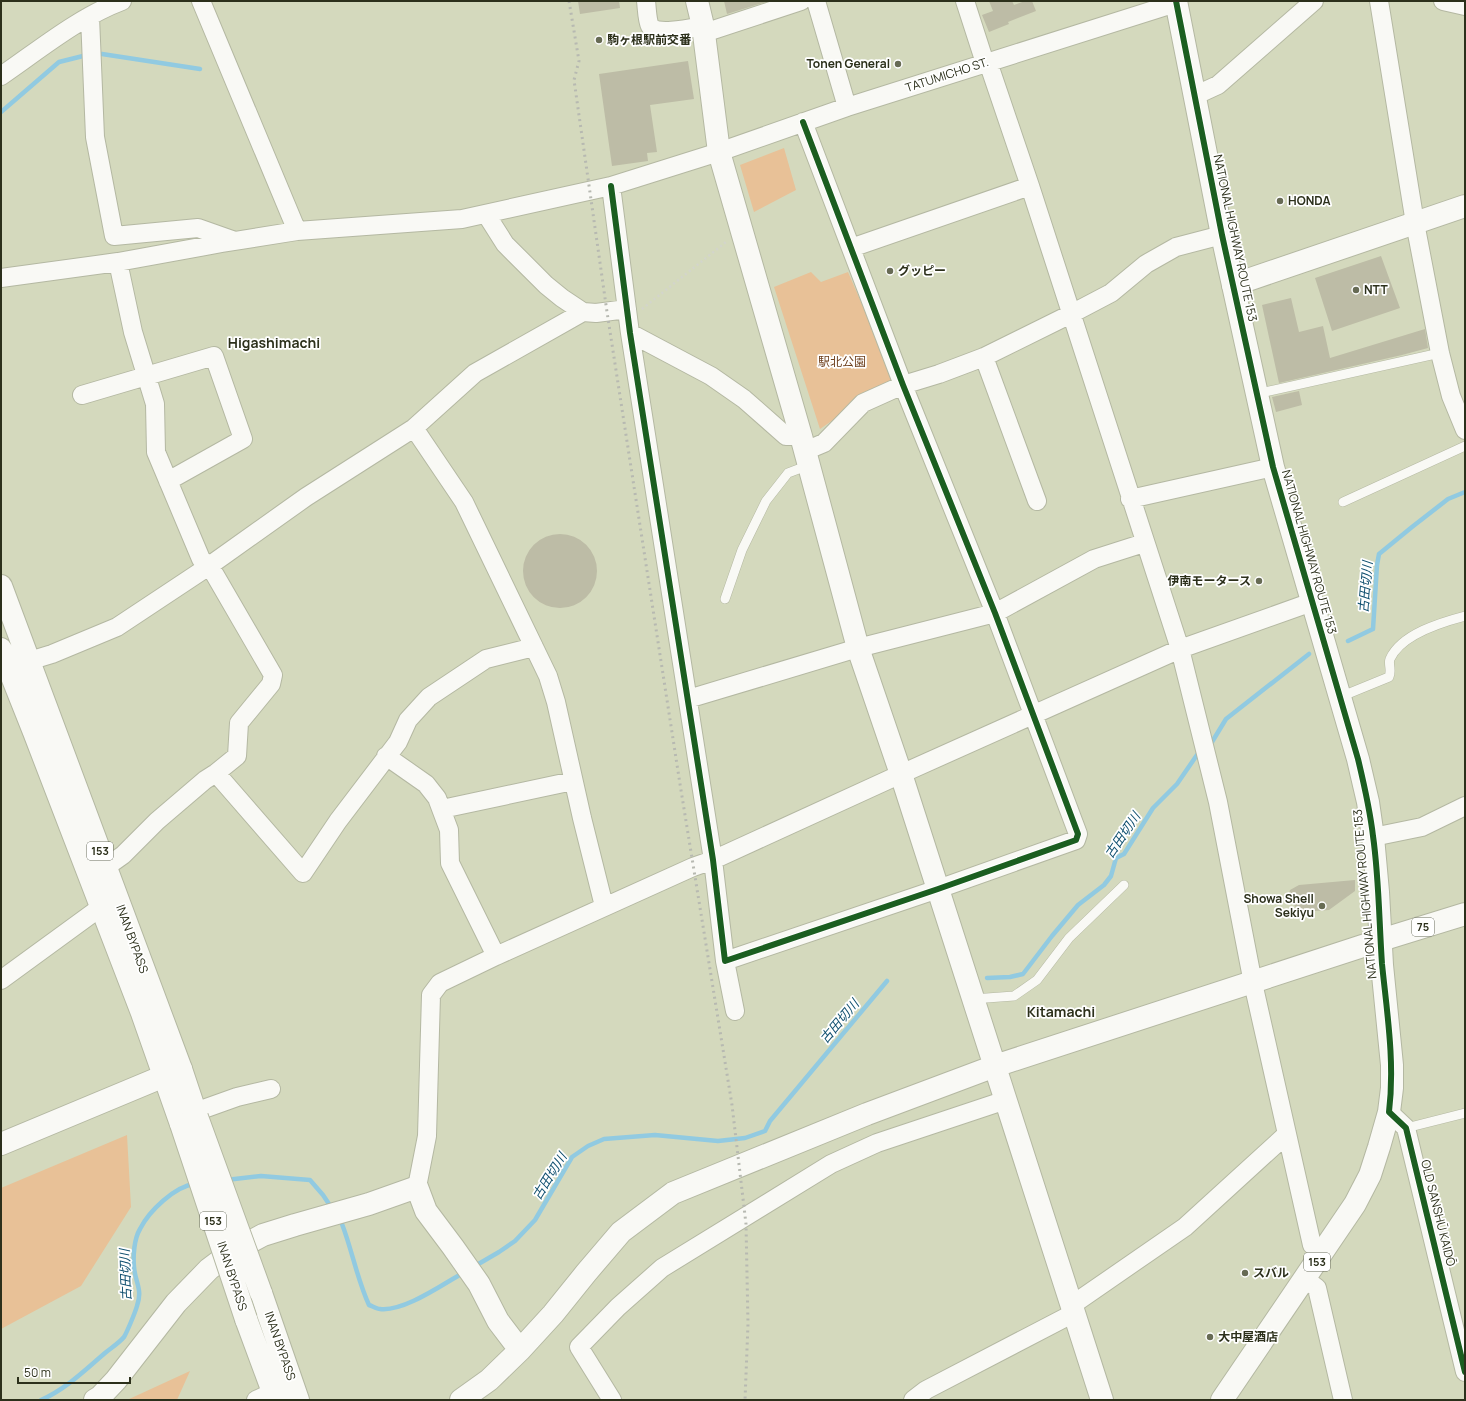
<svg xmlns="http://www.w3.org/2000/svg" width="1466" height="1401" font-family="Manrope,'Noto Sans JP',sans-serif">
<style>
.green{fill:#e8c197}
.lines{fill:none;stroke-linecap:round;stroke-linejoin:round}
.stream{stroke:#91cae1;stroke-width:4.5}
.building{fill:#bdbca6}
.service-casing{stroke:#b4b8a2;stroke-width:10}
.minor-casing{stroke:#b4b8a2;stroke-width:20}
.tertiary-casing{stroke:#b4b8a2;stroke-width:24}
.primary-casing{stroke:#b4b8a2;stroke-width:24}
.trunk-casing{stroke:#b4b8a2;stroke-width:24}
.path{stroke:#d3d5cb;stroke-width:2.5;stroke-dasharray:2 3;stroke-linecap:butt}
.service{stroke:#f9f9f5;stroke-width:9}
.minor{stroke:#f9f9f5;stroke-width:18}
.tertiary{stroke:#f9f9f5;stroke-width:22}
.primary{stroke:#f9f9f5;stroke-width:22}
.trunk{stroke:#f9f9f5;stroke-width:22}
.rail{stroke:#b7b9b1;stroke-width:3;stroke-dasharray:2 4;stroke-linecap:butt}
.trunk-bridge-casing{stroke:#b4b8a2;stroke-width:24;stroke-linecap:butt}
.trunk-bridge{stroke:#f9f9f5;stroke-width:22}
.cycleway-casing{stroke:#fff;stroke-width:8}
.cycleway{stroke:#1b5e20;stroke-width:6}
.poi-dot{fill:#676b54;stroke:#fff;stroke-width:1.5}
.labels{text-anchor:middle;stroke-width:3.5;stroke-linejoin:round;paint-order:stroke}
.shield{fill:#fff;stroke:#6b6e5f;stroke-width:1}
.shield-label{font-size:11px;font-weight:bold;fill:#2c301b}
.poi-label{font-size:12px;font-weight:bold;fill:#2c301b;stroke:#fff;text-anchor:start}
.street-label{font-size:12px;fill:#2c301b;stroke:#fff}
.park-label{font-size:12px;fill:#6e401d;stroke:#fff}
.water-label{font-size:13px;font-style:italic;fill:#0f4f6f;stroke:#fff}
.quarter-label{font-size:14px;font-weight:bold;fill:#2c301b;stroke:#fff}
</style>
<rect width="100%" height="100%" fill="#d4d9bd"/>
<path class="green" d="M784 148 796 190 754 212 740 165Z
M811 272 821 282 848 272 894 378 820 429 774 287Z
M127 1135 131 1207 81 1286 1 1329V1188Z
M190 1371 177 1400H127Z"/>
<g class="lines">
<path class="stream" d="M95 54H102L200 69
M1 112 59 62 87 55
M1348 641 1373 629 1377 565 1379 554 1412 527 1448 499 1465 492
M1212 742 1226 719 1309 654
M987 978 1010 977 1023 974 1052 936 1078 905 1104 885 1111 876 1116 858 1124 854 1153 808 1177 784 1199 752
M226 1180 261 1176 310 1180 323 1195 329 1204
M342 1224C352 1250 357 1279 369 1305 372 1306 377 1309 380 1309 404 1312 443 1284 463 1273
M475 1266 499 1252 515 1241 535 1220 572 1157 588 1146 604 1139 655 1135 718 1141 745 1138 765 1131 770 1121 887 981
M41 1400C66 1389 85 1370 105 1353 111 1348 119 1343 124 1337 127 1332 135 1313 137 1306 143 1289 135 1282 134 1267 133 1256 134 1239 140 1229 149 1211 175 1186 195 1184"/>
</g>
<path class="building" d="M578 1H619L620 8 580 14Z
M724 1H766V2L727 14Z
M989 1H1012L1014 5 1025 1H1032L1036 11 1008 22 1009 24 989 32 982 15 993 11Z
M688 61 694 99 650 105 657 152 647 153 648 161 612 166 599 74Z
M1381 256 1400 308 1332 331 1315 278Z
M1291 298 1299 332 1323 326 1330 358 1425 329 1428 348 1402 355 1279 383 1262 305Z
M1299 391 1302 405 1276 412 1272 397Z
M523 571a37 37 0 1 1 74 0a37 37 0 1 1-74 0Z
M1355 880V891L1329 910 1299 912 1288 896 1290 890 1299 885Z"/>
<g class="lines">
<g class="service-casing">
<path id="service" d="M1256 394 1440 353
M1343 502 1465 446
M725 599 742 550 766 501 788 473 809 465
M1340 697 1389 677C1392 670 1388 664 1390 659 1401 634 1442 622 1465 616
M973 999 1014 996 1037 980 1069 938 1124 885
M1406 1128 1465 1113"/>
</g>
<g class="minor-casing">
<path id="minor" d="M201 1 297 231
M646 1C647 9 647 20 650 26 655 36 692 28 703 26
M816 1 847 107
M965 1 985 63
M1379 1 1415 223 1440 353 1451 396 1465 430
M1443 1 1465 6
M90 17 95 137 114 236 198 228 232 240
M704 33 801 1
M988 62 1030 186 1180 649 1218 802 1253 983 1312 1245 1322 1253
M1 76C39 50 79 17 122 1
M1194 96 1218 85 1314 1
M611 186 630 333 713 860 725 961 938 889 1076 840 1078 834 995 613 903 385 803 122
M486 214 505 244 546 285 562 298 583 312 596 313 627 309
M851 248 1030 186
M1 278 118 262 222 243 297 231 462 219 611 186 719 152 847 107 1176 3
M630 333 711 376 744 399 786 436H801
M984 357 1037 501
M82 395 214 356 243 439 168 481
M414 428 464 502 548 676 556 702 582 818 604 906
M805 451 824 443 863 403 903 385 939 374 984 357 1071 314 1111 293 1146 264 1176 247 1222 235
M1130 499 1273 467
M15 662 29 661 52 654 117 627 209 566 306 497 414 428 475 373 583 312
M688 699 858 648 995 613 1094 559 1144 543
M386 756 426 784 437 798 449 830 450 863 496 956
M216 773 303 873 338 821 398 742 408 720 429 697 486 659 534 647
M442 809 573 781
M1373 837 1422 827 1465 806
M106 867 123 855 157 821 205 780 216 773 237 756 239 723 271 684 273 675 215 575 209 566 201 559 156 452 155 404 133 332 118 262
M725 961 735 1011
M1 980 101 907
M195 1112 237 1097 271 1089
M1389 1112 1406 1128 1465 1372
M417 1187 427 1136 431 995 440 983 496 956 693 867 713 860 901 774 1180 649 1312 602
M1305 1279 1317 1288 1343 1400
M1072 1305 1185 1227 1287 1134
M256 1400 273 1392
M612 1400 579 1347 618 1307 662 1268 831 1164 877 1143 1006 1100
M913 1400 926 1390 1074 1313"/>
</g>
<g class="tertiary-casing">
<path id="tertiary" d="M697 1 703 26 719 152 801 436 858 648 901 774 1102 1400
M1233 285 1465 206
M1 1144 181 1069
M95 1400 100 1397 116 1380 176 1303 209 1269 233 1251 263 1235 295 1225 369 1204 417 1187 426 1211 453 1247 479 1284 498 1321 520 1350
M461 1400 489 1380 520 1350 553 1314 586 1273 621 1232 673 1193 867 1114 995 1066 1381 940"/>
</g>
<g class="primary-casing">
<path id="primary" d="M1381 940 1465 914"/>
</g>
<g class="trunk-casing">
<path id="trunk" d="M1176 1 1222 235 1273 467 1358 759 1368 802 1373 837 1378 892 1382 965 1392 1065V1088L1389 1112 1379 1147 1370 1175 1355 1204 1222 1400
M1 586 181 1069 197 1117
M1 649 34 732 142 1013 181 1124
M261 1293 298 1400
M246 1319 276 1400"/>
</g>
<path class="path" d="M642 309 726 242"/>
<use href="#service" class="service"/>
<use href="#minor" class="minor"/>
<use href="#tertiary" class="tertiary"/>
<use href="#primary" class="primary"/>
<use href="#trunk" class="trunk"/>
<path class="rail" d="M569 1 579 61 574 80 607 312 680 784 732 1105 746 1224 748 1324 745 1400"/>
<g class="trunk-bridge-casing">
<path id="trunk-bridge" d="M197 1117 261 1293
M181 1124 246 1319"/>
</g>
<use href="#trunk-bridge" class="trunk-bridge"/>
<g class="cycleway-casing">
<path id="cycleway" d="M1176 1 1222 235 1273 467 1358 759C1364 784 1370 810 1373 836 1379 878 1379 921 1382 964 1387 1013 1395 1062 1389 1112L1406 1128 1465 1372
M611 186 630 333 713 860 725 961 938 889 1076 840 1078 834 995 613 903 385 803 122"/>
</g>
<use href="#cycleway" class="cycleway"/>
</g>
<g class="poi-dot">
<circle cx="599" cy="40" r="4"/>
<circle cx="898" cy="64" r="4"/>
<circle cx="1280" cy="201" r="4"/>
<circle cx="890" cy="271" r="4"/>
<circle cx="1356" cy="290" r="4"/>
<circle cx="1259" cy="581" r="4"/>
<circle cx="1322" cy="906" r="4"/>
<circle cx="1245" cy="1273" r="4"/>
<circle cx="1210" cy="1337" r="4"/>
</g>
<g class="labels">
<g class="shield">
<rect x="87" y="842" width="26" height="18" rx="3"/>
<rect x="1412" y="918" width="22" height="18" rx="3"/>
<rect x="200" y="1212" width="26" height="18" rx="3"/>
<rect x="1304" y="1253" width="26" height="18" rx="3"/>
</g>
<g class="shield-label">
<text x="100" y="855">153</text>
<text x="1423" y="931">75</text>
<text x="213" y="1225">153</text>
<text x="1317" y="1266">153</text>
</g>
<g class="poi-label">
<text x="607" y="44">駒ヶ根駅前交番</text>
<text x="890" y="68" text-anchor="end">Tonen General</text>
<text x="1288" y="205">HONDA</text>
<text x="898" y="275">グッピー</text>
<text x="1364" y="294">NTT</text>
<text x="1251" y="585" text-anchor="end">伊南モータース</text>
<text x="1314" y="903" text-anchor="end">Showa Shell<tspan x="1314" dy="14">Sekiyu</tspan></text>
<text x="1253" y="1277">スバル</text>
<text x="1218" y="1341">大中屋酒店</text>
</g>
<g class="street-label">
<text transform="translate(947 75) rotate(-18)" y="4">TATUMICHO ST.</text>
<text transform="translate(1235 238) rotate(78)" y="4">NATIONAL HIGHWAY ROUTE 153</text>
<text transform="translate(1309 552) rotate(74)" y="4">NATIONAL HIGHWAY ROUTE 153</text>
<text transform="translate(1365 894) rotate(-95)" y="4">NATIONAL HIGHWAY ROUTE 153</text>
<text transform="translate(132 939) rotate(70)" y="4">INAN BYPASS</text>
<text transform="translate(1438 1213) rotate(76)" y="4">OLD SANSHŪ KAIDŌ</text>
<text transform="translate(232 1276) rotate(72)" y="4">INAN BYPASS</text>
<text transform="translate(280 1346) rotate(71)" y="4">INAN BYPASS</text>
</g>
<g class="park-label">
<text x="842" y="366">駅北公園</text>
</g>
<g class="water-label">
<text transform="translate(1365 587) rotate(-85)" y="5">古田切川</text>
<text transform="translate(1122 835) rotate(-56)" y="5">古田切川</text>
<text transform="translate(839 1021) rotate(-50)" y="5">古田切川</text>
<text transform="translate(549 1176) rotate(-58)" y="5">古田切川</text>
<text transform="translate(125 1275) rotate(-92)" y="5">古田切川</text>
</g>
<g class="quarter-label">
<text x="274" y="348">Higashimachi</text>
<text x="1061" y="1017">Kitamachi</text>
</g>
</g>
<rect width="1466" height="1401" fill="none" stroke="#2c301b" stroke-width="4"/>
<path d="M18 1377v6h112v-6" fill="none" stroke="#2c301b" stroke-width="2"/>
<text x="24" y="1377" font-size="12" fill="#2c301b" stroke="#ffffff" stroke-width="3" paint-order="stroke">50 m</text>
</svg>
